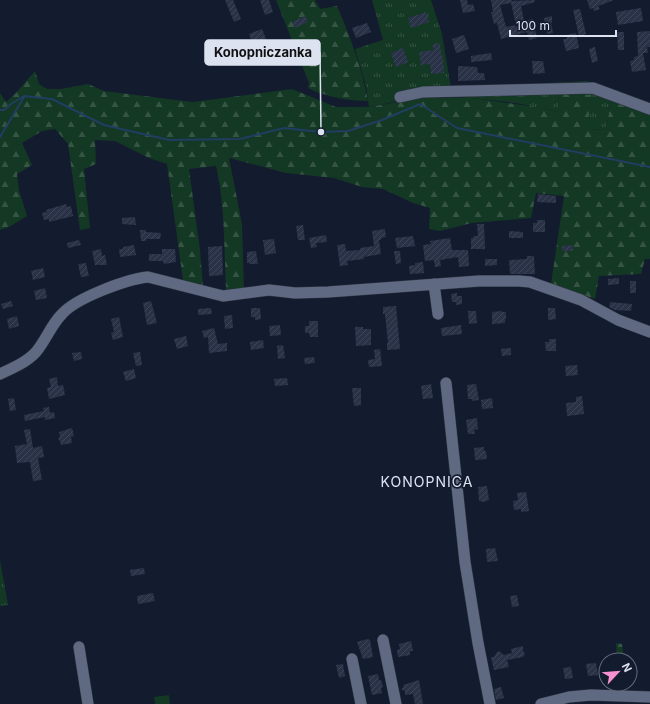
<svg xmlns="http://www.w3.org/2000/svg" width="650" height="704" font-family="Inter,sans-serif">
<style>
.grass{fill:url(#grass-tufts)}
.forest{fill:url(#forest-firs)}
.park{fill:#133823}
.lines{fill:none;stroke-linecap:round;stroke-linejoin:round}
.stream{stroke:#203d62;stroke-width:2}
.building{fill:url(#building-hatch);fill-rule:evenodd}
.minor-casing{stroke:#323646;stroke-width:12}
.minor{stroke:#5f6a82;stroke-width:11}
.labels{text-anchor:middle;stroke-width:3.5;stroke-linejoin:round;paint-order:stroke}
.quarter-label{font-size:14px;letter-spacing:1px;fill:#dce2f0;stroke:#131b2f}
.leader{fill:none;stroke:#dce2f0;stroke-width:1.5}
.callout-dot{fill:#dce2f0;stroke:#131b2f;stroke-width:1.5}
.callout{fill:#dce2f0;stroke:#dce2f0;stroke-width:1.5}
.callout-label{font-size:13px;text-anchor:middle;font-weight:bold;fill:#111}
</style>
<defs>
<pattern id="grass-tufts" width="24" height="20" patternUnits="userSpaceOnUse"><rect width="24" height="20" fill="#133823"/><path d="M3 7l-1-3M5 7V3M7 7l1-3M15 17l-1-3M17 17v-4M19 17l1-3" fill="none" stroke="#355443"/></pattern>
<pattern id="forest-firs" width="22" height="20" patternUnits="userSpaceOnUse"><rect width="22" height="20" fill="#133823"/><path d="M5 1l3.5 6h-7zM16 11l3.5 6h-7z" fill="#355443"/></pattern>
<pattern id="building-hatch" width="6" height="6" patternUnits="userSpaceOnUse"><rect width="6" height="6" fill="#293247"/><path d="M-1 1l2-2M0 6l6-6M5 7l2-2" fill="none" stroke="#3d4659"/></pattern>
</defs>
<rect width="100%" height="100%" fill="#131b2f"/>
<path class="grass" d="M372 0H431L442 34 451 88 587 81 650 105V115L611 101 606 130 588 129 559 92 558 112C516 101 464 95 421 98 404 99 386 104 369 107L366 86 355 49 383 40Z
M0 560 8 605 0 606Z"/>
<path class="forest" d="M276 0H315L320 9 337 6C350 37 362 67 368 101 348 101 326 97 308 88L309 83Z
M35 71 39 84 47 89H61L88 84 104 91 193 102 292 89 336 107H369L420 98H472L537 107 558 112 559 92 590 95 588 129 606 130 611 101 650 115V259H645L641 274 599 276 595 299 551 284 564 196 536 193 531 218 472 223 440 231 429 229 430 208 413 203 383 189 362 187 334 178 286 173 229 158 242 224 244 290 226 289C224 248 225 205 216 166L189 169 200 250 203 287 183 280 167 164 149 158 115 141 95 140 96 164 84 169 90 228 80 230 68 144 55 129 42 131 22 143 32 165 17 174 19 190 27 216 9 227 0 230V93L6 102 15 94Z
M616 643 622 644 624 660H617Z"/>
<path class="park" d="M169 695 170 704H155L154 697Z"/>
<g class="lines">
<path class="stream" d="M0 110H4L11 104 24 96 52 99 104 125 169 140 240 139 284 128 321 132 348 131 382 120 420 104 457 128 650 167
M0 137 24 97"/>
</g>
<path class="building" d="M225 0H233L241 19 234 22Z
M260 0H269L273 12 265 15Z
M460 0H467L468 5 473 4 475 11 463 13Z
M491 0H512V1L534 0 535 2 521 6 524 21 533 19 537 38 529 40 527 32 501 39 497 23 494 24 491 12H493ZM511 3 516 25 506 27 500 5Z
M587 0H612V1L598 6 600 9 594 11 593 8 590 9Z
M641 8 643 21 618 25 616 12Z
M580 9 586 34 579 36 573 10Z
M426 12 429 22 411 28 408 18Z
M305 16 308 22 295 28 292 22Z
M552 16V23H551L553 33 547 34 544 18Z
M367 23 371 32 356 38 352 28Z
M262 29 266 39 253 45 249 34Z
M650 31V47H647L648 53H643L646 70 632 72 630 61 634 60V57L638 56 637 32Z
M617 32H624V50H618Z
M576 33 579 48 566 51 563 39H567L566 35Z
M464 35 469 49 456 53 452 39Z
M439 43 443 59 444 73 431 74 430 64 421 65 419 52 434 50 432 45Z
M595 47 598 61 592 63 589 49Z
M403 48 408 62 396 67 391 53Z
M491 53 492 60 471 62V56Z
M532 61H543L545 73 533 74Z
M458 66 477 67 478 73H484L485 80 458 81Z
M538 194 556 196V203L537 202Z
M66 204 67 207 71 206 73 216 49 222V219L44 220 42 213 47 212 46 210Z
M135 217 136 225 122 224V218Z
M537 220H545V232H533V223H537Z
M477 224H484L485 249H471V238H473L474 236H478Z
M303 225 305 240H298L296 226Z
M385 229 386 237 381 238V240H379L381 254 364 257V259L347 261 348 265 340 266 337 245 345 244 346 251 360 250V248L374 246 372 231Z
M140 230H146V232L161 233 160 239H146V241H141Z
M509 231 523 232V238H509Z
M326 235 327 242 316 243 317 247 311 248 309 238Z
M413 236 415 246 397 248 395 238Z
M450 238 452 250H468L469 266 459 267 458 257 440 260 441 266 435 267 434 260 425 261 423 245 431 244 430 241Z
M274 239 276 253 265 255 263 240Z
M79 240 81 245 68 248 67 243Z
M134 245 136 255 120 257 119 249H123V247Z
M573 245V251H562V246Z
M222 246 223 275 209 276 208 247Z
M101 249 102 256 105 255 107 265H95L92 251Z
M162 249H175L176 262 164 264 163 261H149V254H162Z
M256 251 258 264H249V262L247 263V252Z
M394 251H400L401 263 396 264Z
M527 256H534L535 274H510L509 260 527 259Z
M485 259H497V265L485 266Z
M423 262 424 273 410 274 409 266 415 265V263Z
M86 263 89 276 81 277 78 264Z
M43 268 45 277 33 280 31 271Z
M619 278V284L608 285V279Z
M630 281H636V293H630Z
M45 288 47 298 36 300 34 291Z
M457 293V296H462V304L456 305V302H452L451 294Z
M11 301 13 306 3 309 1 304Z
M151 301 157 323 147 325 143 303Z
M610 302 632 304 631 311 615 310 609 307Z
M396 306 400 349 387 350V343H388L385 314H383V307Z
M211 308 212 314 198 315V309Z
M251 308H260L261 319 255 320V317H251Z
M548 308H555L556 319 548 320Z
M468 311H476L477 323 469 324Z
M502 311V312H506V319H505V323L492 324V312Z
M232 315 233 328 225 329 224 316Z
M17 316 19 326 9 329 7 319Z
M119 317 123 337 113 340 111 333 114 332 111 319Z
M309 321H318V337H310L309 333H305V326H309Z
M280 325 281 335 270 336 269 326Z
M461 325 462 334 442 336 441 328Z
M355 327H363V329H371V345L356 346Z
M214 328 218 344 227 343V351L209 353 208 337 204 338 202 331Z
M186 336 188 346 177 349 174 339Z
M549 339H556V351H546L545 342H549Z
M263 340 264 348 251 350 250 342Z
M283 345 285 358 278 359 277 346Z
M511 348V355L502 356 501 349Z
M380 349 382 366 369 367 368 360 375 359 374 350Z
M81 352 82 359 74 361 72 353Z
M140 352 142 365 136 366 133 353Z
M314 357 315 363 305 364 304 358Z
M577 365 578 375 566 376 565 366Z
M134 369 136 378 126 381 123 372Z
M57 377 58 386 63 385 65 395 49 399 47 388 51 387 49 379Z
M287 378 288 385 275 386 274 379Z
M431 384 433 398 423 399 421 386Z
M476 384 479 400 472 401V399H468L467 385Z
M352 388H361V405L354 406Z
M582 396 584 414 567 416 566 403 576 402V397Z
M14 398 16 410 10 411 8 399Z
M492 398 493 408 482 409 481 400Z
M49 407 50 413 54 412 55 418 45 420V417L25 421 24 415 44 411 43 408Z
M477 418 478 429 474 430 475 434H468L466 420Z
M72 428 74 436 71 437 72 443 61 445 60 441 58 439 60 437 59 432Z
M30 429 33 448 42 446 44 457 38 458 42 480 33 481 30 462 17 463 15 446 27 444 24 430Z
M484 447V451H486L487 459 475 460 474 448Z
M487 486 489 500 484 502 479 501 478 487Z
M526 492 529 511 521 512V509L514 510 513 501 518 500 517 493Z
M495 548 498 561 487 562 486 549Z
M144 568 145 574 131 576 130 570Z
M153 593 155 601 138 604 137 596Z
M517 595 519 606 512 607 510 596Z
M367 639 370 640 373 657 363 659 357 642Z
M411 641 413 651H410V655L398 657 397 650 400 649 399 644Z
M523 646V651L525 654 523 657 507 660 509 667 494 670 491 657H494L497 652 499 651 504 655 512 653 511 649Z
M596 663 598 675 588 676 586 664Z
M343 664 345 676 339 678 336 665Z
M571 667 573 678 565 679 563 668Z
M378 674 379 680H381L383 687 381 688 382 693 372 695 368 676Z
M419 680 423 704H415L413 694 405 695V691L401 689 404 687 403 685Z
M501 687 504 698 496 700 494 689Z"/>
<g class="lines">
<g class="minor-casing">
<path id="minor" d="M400 97 423 92 593 88 650 109
M434 284 438 314
M0 374C13 368 27 362 36 352 46 340 51 325 62 314 76 298 127 279 148 277L223 296 269 290 295 293 328 292 479 281H519L530 282 581 300 618 320 650 332
M446 383 465 562 478 643 490 704
M383 640 396 704
M79 647 88 704
M352 659 361 704
M541 704 569 697 591 695 650 697"/>
</g>
<use href="#minor" class="minor"/>
</g>
<g class="labels">
<g class="quarter-label">
<text x="427" y="487">KONOPNICA</text>
</g>
</g>
<path class="leader" d="M321 132L320 52"/>
<circle class="callout-dot" cx="321" cy="132" r="4"/>
<rect class="callout" x="205" y="40" width="115" height="25" rx="4"/>
<g class="callout-label">
<text x="263" y="57">Konopniczanka</text>
</g>
<g transform="translate(618 672) rotate(64)"><circle r="19" fill="#131b2f" stroke="#636b7c"/>
<path d="M0-3L7 15L0 10L-7 15Z" fill="#f590d1"/>
<text y="-6" font-size="11" font-weight="bold" text-anchor="middle" fill="#dce2f0">N</text>
</g>
<path d="M510 30v6h106v-6" fill="none" stroke="#dce2f0" stroke-width="2"/>
<text x="516" y="30" font-size="12" fill="#dce2f0" stroke="#131b2f" stroke-width="3" paint-order="stroke">100 m</text>
</svg>
